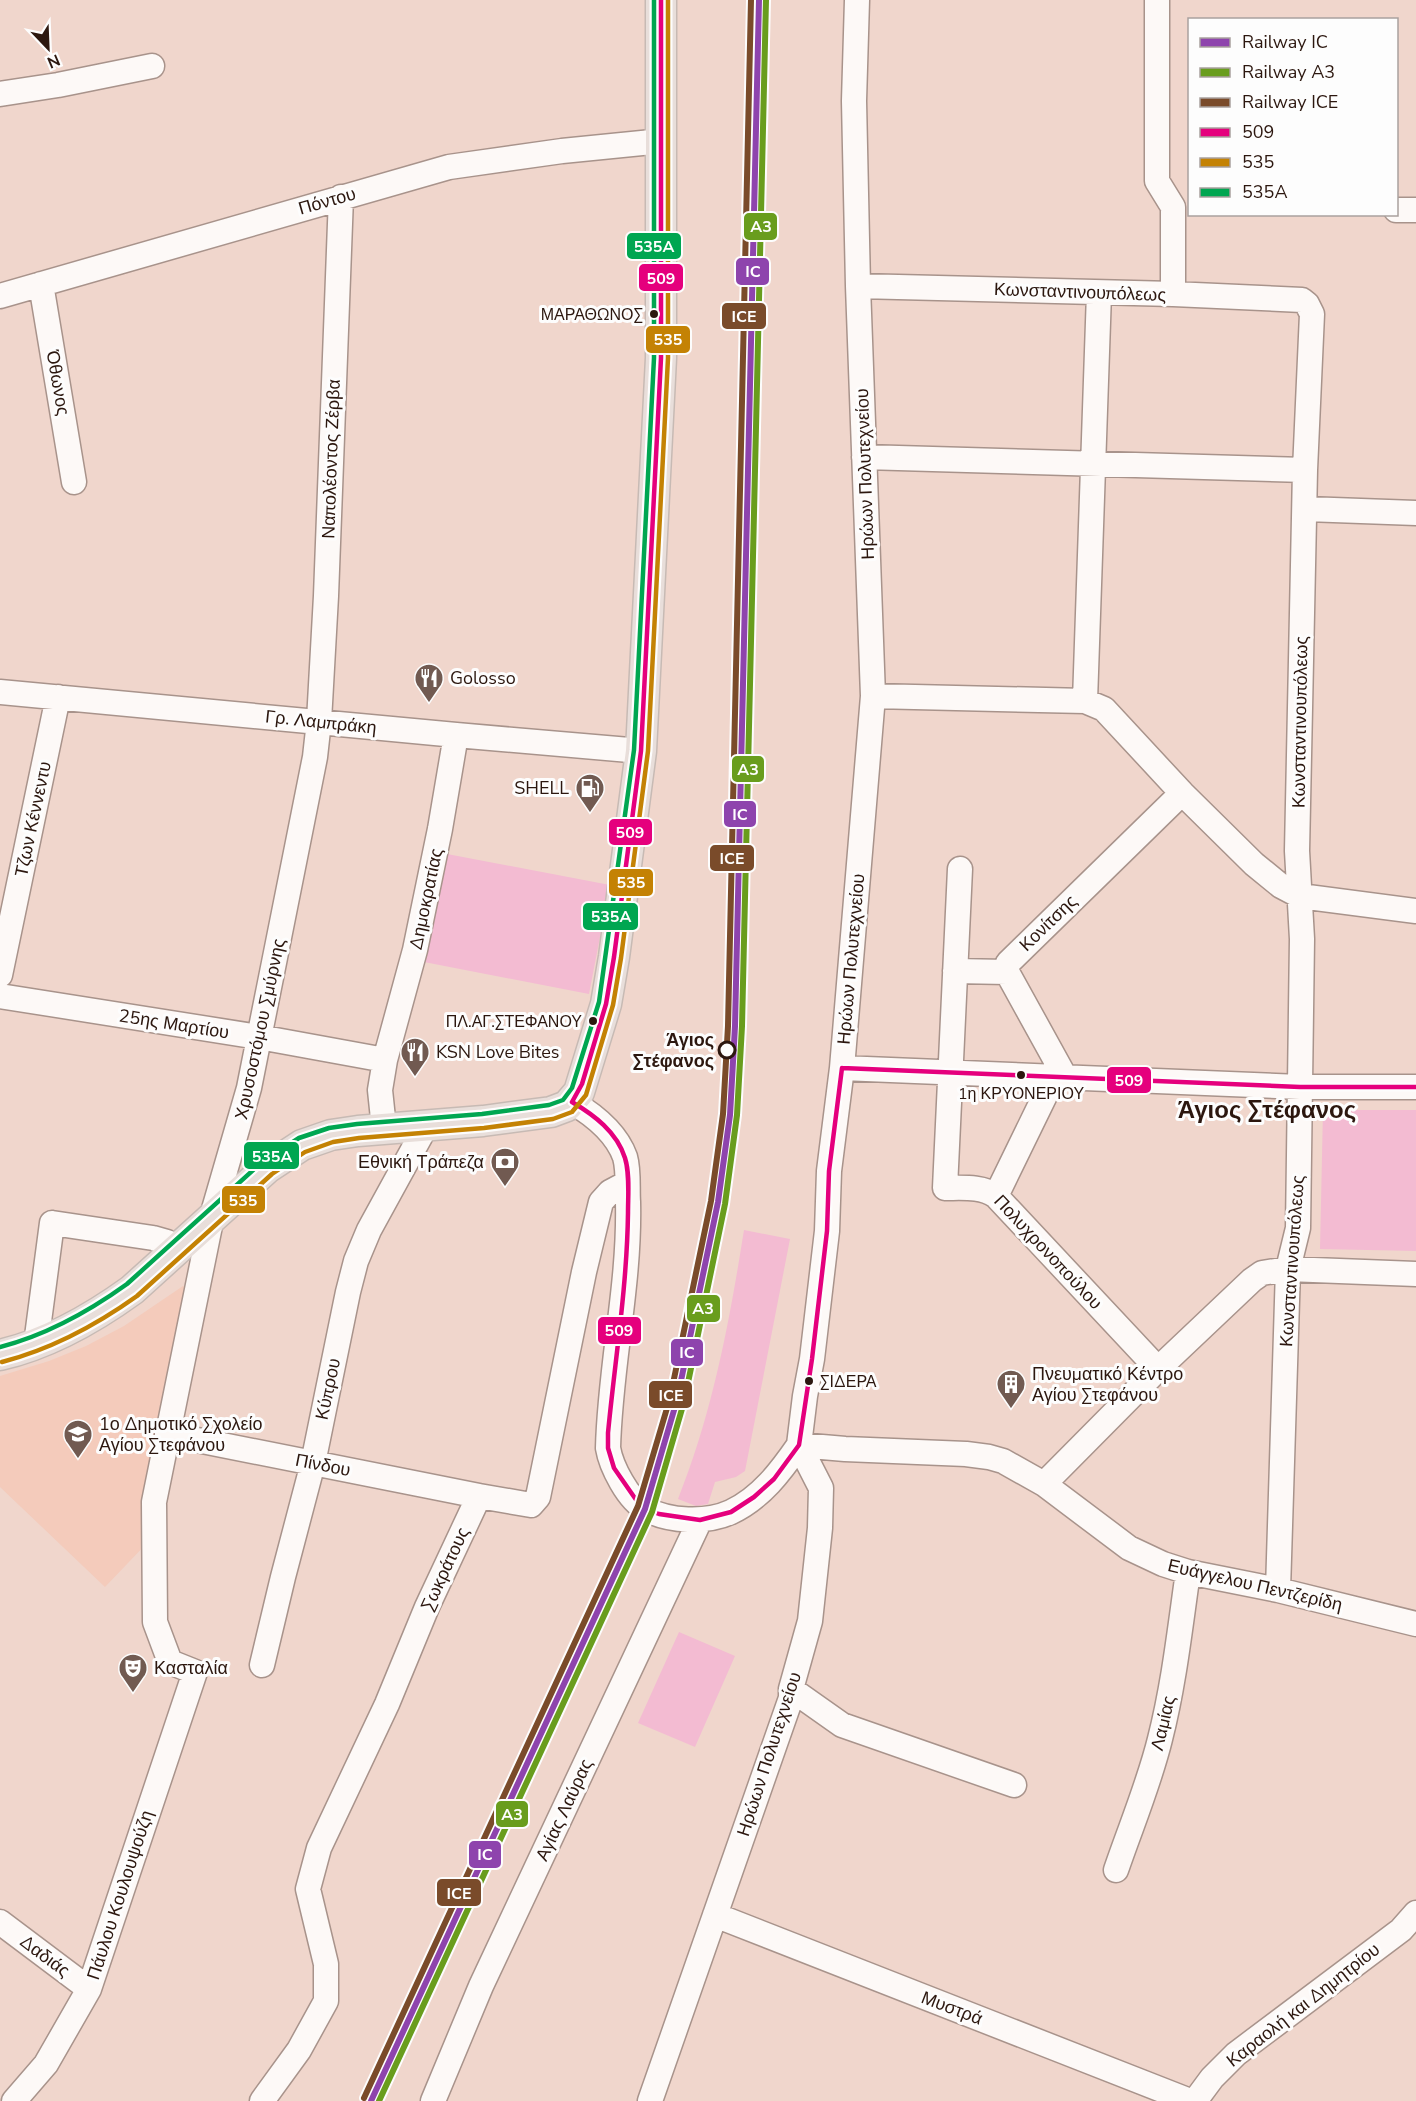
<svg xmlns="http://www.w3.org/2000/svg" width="1416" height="2101" font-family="'Nunito Sans',sans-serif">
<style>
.built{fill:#f4cbbb}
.green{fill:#f3bbd2}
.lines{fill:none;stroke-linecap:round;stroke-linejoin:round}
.minor-casing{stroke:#a8938b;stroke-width:27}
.major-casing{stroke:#c7bab4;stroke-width:33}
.minor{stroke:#fdf9f7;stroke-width:24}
.major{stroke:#e8deda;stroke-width:30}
.bus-1-casing{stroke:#fdfdfd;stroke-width:9}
.bus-2-casing{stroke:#fdfdfd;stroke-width:9}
.bus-3-casing{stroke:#fdfdfd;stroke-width:9}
.bus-1{stroke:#e5007d;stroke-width:4.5}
.bus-2{stroke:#c48204;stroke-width:4.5}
.bus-3{stroke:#00a651;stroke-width:4.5}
.rail-1-casing{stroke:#fdfdfd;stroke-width:10}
.rail-2-casing{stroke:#fdfdfd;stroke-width:10}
.rail-3-casing{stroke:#fdfdfd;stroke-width:10}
.rail-1{stroke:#8e44ad;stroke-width:6}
.rail-2{stroke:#699d1d;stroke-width:6}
.rail-3{stroke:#7a4b2a;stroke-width:6}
.bus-dot{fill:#2c170f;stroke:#fdfdfd;stroke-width:2}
.stop-dot{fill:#fdfdfd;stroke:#2c170f;stroke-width:3}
.labels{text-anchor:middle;stroke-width:6;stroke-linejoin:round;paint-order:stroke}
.bus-label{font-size:16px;fill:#2c170f;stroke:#fdfdfd;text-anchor:end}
.street-label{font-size:18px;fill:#2c170f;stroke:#fdfdfd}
.poi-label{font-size:18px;fill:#2c170f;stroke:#fdfdfd;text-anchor:start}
.stop-label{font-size:18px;font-weight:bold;fill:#2c170f;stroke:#fdfdfd;text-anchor:end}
.district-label{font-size:24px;font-weight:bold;fill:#2c170f;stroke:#fdfdfd}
.line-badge{stroke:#fdfdfd;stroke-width:2}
.badge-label{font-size:16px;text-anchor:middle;font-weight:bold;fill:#fff}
</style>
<rect width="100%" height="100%" fill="#f0d6cc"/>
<path class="built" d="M183 1286 191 1288 149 1541 105 1587 0 1487V1376L49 1361 86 1346 124 1326Z"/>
<path class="green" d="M447 854 610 885 589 994 424 962Z
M1323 1110H1416V1251L1320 1249Z
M744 1230 790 1239 745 1471 736 1477 715 1482 708 1504 696 1506 678 1499C713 1411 729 1324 744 1230Z
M679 1632 735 1656 695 1747 638 1723Z"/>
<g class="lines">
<g class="minor-casing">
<path id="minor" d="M1157 0V181L1173 207V294
M0 94 58 85 152 66
M1396 210H1416
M41 284 74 482
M858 286 1173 294 1302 300 1307 304 1312 314 1305 470 1297 851 1302 939 1298 1228 1288 1269 1278 1590
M0 296 449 167 562 151 662 141
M864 457 1305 470
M1306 509 1416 513
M0 692 456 735 641 751
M873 696 1085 701 1104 709 1182 793 1254 864 1281 886 1300 896 1416 911
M1085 701 1099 293
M960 869 945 1188C963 1188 982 1186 996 1196L1158 1369
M955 971 1007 972
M0 975 58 697
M0 996 259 1037 385 1060 380 1090 384 1128
M385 1060 415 950 440 829 456 735
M842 1068 1300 1087H1416
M1065 1077 1007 972 1008 963 1182 793
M572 1102C594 1115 616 1132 625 1157 629 1171 627 1188 628 1202 630 1285 610 1365 608 1448 611 1466 628 1500 646 1509 669 1522 707 1523 731 1512 761 1498 781 1471 799 1445
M996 1196 1054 1077
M36 1344 52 1223 153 1238 167 1242 176 1249
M167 1434 479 1496
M799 1445 845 1449 966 1454 989 1457 1003 1461 1044 1484 1129 1548 1163 1564 1188 1572 1278 1590 1416 1624
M1044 1484 1158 1369 1252 1280 1262 1273 1288 1269 1416 1274
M262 1665 283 1577 313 1463 348 1292 356 1261 369 1230 426 1126
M791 1689 842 1725 1014 1785
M1116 1870C1131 1826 1149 1784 1160 1739 1174 1684 1180 1628 1188 1572
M715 1915 1190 2101
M0 1922 89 1989
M14 2101 46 2064 89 1989 195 1672 170 1662 155 1622 154 1502 212 1216 249 1088 315 757 319 721 326 596 341 197
M262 2101 299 2050 326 2001V1964L308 1889 319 1848 387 1704 427 1607 479 1496 531 1505 538 1497 584 1272 601 1202 610 1192 627 1183
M433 2101 481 1986 700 1520
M650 2101 791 1698V1689L810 1621 820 1528 821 1488 799 1445 805 1396 812 1359 827 1231 829 1171 842 1068 873 696 858 286 854 101 857 0
M1195 2101 1212 2078 1236 2054 1401 1930 1416 1913"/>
</g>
<g class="major-casing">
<path id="major" d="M0 1355C48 1344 92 1319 132 1290L267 1168 302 1145 331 1135 358 1131 483 1121 551 1112 567 1106 579 1092 606 1004 614 957 641 751 661 358V0"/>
</g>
<use href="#minor" class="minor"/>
<use href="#major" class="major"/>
<g class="bus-1-casing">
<path id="bus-1" d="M842 1068 1300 1087H1416
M572 1102 582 1084 606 1004 614 957 641 751 661 358V0
M572 1102C594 1115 617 1132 625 1158 630 1174 628 1195 628 1213 627 1287 615 1360 608 1433V1448L614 1468 639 1504 645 1509 659 1514 700 1520 731 1512 754 1497 774 1479 799 1445 812 1359 827 1231 829 1171 842 1068"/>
</g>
<g class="bus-2-casing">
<path id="bus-2" d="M2 1362C52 1349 95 1326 137 1296L272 1174 305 1152 333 1142 359 1138 484 1128 553 1119 572 1112 586 1095 613 1005 621 958 648 751 668 358V0"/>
</g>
<g class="bus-3-casing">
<path id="bus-3" d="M0 1347C47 1335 88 1312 127 1284L262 1162 299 1138 329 1128 357 1124 482 1114 549 1105 563 1100 572 1088 599 1002 634 750 654 358V0"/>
</g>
<use href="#bus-1" class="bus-1"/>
<use href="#bus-2" class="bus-2"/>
<use href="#bus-3" class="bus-3"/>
<g class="rail-1-casing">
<path id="rail-1" d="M371 2101 645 1509 677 1400 718 1202 730 1115 735 1026 759 0"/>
</g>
<g class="rail-2-casing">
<path id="rail-2" d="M379 2101 652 1512 684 1402 725 1204 737 1115 742 1026 766 0"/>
</g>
<g class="rail-3-casing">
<path id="rail-3" d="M364 2098 638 1506 670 1398 711 1201 723 1114 728 1026 751 0"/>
</g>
<use href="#rail-1" class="rail-1"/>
<use href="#rail-2" class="rail-2"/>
<use href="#rail-3" class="rail-3"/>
</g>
<defs>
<g id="restaurant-pin" transform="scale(1.5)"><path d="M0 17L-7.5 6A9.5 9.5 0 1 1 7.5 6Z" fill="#715a51" stroke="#fdfdfd"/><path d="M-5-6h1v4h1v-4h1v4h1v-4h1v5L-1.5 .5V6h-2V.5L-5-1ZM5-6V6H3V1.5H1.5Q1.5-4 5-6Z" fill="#fff"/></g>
<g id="fuel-pin" transform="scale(1.5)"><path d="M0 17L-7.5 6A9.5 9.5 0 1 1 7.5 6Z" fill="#715a51" stroke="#fdfdfd"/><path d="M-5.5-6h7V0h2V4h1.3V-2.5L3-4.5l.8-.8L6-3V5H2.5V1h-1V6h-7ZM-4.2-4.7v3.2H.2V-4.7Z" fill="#fff"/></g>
<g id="bank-pin" transform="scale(1.5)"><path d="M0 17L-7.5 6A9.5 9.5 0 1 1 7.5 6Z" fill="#715a51" stroke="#fdfdfd"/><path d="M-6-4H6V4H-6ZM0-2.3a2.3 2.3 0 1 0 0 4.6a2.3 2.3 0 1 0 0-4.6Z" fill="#fff"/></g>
<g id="building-pin" transform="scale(1.5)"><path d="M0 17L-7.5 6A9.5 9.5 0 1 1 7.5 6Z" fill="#715a51" stroke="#fdfdfd"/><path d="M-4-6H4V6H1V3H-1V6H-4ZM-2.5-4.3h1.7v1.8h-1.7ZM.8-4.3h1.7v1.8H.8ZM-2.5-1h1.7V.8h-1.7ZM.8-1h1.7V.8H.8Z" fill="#fff"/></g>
<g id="school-pin" transform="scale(1.5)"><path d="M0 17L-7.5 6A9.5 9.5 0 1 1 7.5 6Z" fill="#715a51" stroke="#fdfdfd"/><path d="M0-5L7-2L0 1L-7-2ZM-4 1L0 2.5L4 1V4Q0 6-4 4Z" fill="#fff"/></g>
<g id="theatre-pin" transform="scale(1.5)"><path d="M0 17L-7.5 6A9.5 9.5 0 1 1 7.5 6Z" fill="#715a51" stroke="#fdfdfd"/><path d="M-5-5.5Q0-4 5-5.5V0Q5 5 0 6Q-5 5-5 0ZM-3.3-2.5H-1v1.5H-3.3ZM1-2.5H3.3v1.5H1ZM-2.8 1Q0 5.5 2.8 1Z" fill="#fff"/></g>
</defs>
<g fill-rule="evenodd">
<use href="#restaurant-pin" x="429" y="678"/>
<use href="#fuel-pin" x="590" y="788"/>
<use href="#restaurant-pin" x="415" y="1052"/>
<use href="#bank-pin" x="505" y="1162"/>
<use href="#building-pin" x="1011" y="1384"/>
<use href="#school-pin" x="78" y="1434"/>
<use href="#theatre-pin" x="133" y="1668"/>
</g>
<g class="bus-dot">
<circle cx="654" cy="314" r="5"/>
<circle cx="593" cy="1021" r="5"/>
<circle cx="1021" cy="1075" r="5"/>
<circle cx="809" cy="1381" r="5"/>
</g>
<circle class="stop-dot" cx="727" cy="1050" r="8"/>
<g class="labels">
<g class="bus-label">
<text x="643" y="320">ΜΑΡΑΘΩΝΟΣ</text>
<text x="582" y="1027">ΠΛ.ΑΓ.ΣΤΕΦΑΝΟΥ</text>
<text x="1021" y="1099" text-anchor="middle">1η ΚΡΥΟΝΕΡΙΟΥ</text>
<text x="820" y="1387" text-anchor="start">ΣΙΔΕΡΑ</text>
</g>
<g class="street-label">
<text transform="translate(327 201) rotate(-16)" y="6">Πόντου</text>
<text transform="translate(1080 292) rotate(2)" y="6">Κωνσταντινουπόλεως</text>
<text transform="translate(58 383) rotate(80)" y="6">Όθωνος</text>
<text transform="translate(331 459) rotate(-88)" y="6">Ναπολέοντος Ζέρβα</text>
<text transform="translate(865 474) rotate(-92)" y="6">Ηρώων Πολυτεχνείου</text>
<text transform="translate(321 722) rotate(6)" y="6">Γρ. Λαμπράκη</text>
<text transform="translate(1300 722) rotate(-89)" y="6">Κωνσταντινουπόλεως</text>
<text transform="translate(33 819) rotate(-78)" y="6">Τζων Κέννεντυ</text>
<text transform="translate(426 899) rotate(-78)" y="6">Δημοκρατίας</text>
<text transform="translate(1048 923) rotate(-44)" y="6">Κονίτσης</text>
<text transform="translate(851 959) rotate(-85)" y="6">Ηρώων Πολυτεχνείου</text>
<text transform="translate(174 1024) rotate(9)" y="6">25ης Μαρτίου</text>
<text transform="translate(260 1029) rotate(-78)" y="6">Χρυσοστόμου Σμύρνης</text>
<text transform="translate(1048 1252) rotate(47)" y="6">Πολυχρονοπούλου</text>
<text transform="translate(1292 1261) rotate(-86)" y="6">Κωνσταντινουπόλεως</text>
<text transform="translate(328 1389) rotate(-78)" y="6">Κύπρου</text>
<text transform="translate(323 1465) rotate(11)" y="6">Πίνδου</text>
<text transform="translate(445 1569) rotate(-65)" y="6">Σωκράτους</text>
<text transform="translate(1255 1585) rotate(13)" y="6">Ευάγγελου Πεντζερίδη</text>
<text transform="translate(1163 1723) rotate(-77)" y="6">Λαμίας</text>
<text transform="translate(769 1754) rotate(-72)" y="6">Ηρώων Πολυτεχνείου</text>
<text transform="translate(564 1810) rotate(-65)" y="6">Αγίας Λαύρας</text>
<text transform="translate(120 1895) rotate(-72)" y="6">Πάυλου Κουλουψούζη</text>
<text transform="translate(45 1956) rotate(37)" y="6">Δαδιάς</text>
<text transform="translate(1303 2005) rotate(-38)" y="6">Καραολή και Δημητρίου</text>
<text transform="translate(952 2008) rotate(21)" y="6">Μυστρά</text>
</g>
<g class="poi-label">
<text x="450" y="684">Golosso</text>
<text x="569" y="794" text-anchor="end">SHELL</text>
<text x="436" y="1058">KSN Love Bites</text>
<text x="484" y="1168" text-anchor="end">Εθνική Τράπεζα</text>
<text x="1032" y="1380">Πνευματικό Κέντρο<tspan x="1032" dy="21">Αγίου Στεφάνου</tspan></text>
<text x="99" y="1430">1ο Δημοτικό Σχολείο<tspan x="99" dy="21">Αγίου Στεφάνου</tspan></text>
<text x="154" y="1674">Κασταλία</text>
</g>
<g class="stop-label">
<text x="714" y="1046">Άγιος<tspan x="714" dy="21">Στέφανος</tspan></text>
</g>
<g class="district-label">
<text x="1267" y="1118">Άγιος Στέφανος</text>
</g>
</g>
<g class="line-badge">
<rect x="743" y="212" width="35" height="29" rx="6" fill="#699d1d"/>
<rect x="626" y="232" width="56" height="28" rx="6" fill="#00a651"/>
<rect x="735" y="257" width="35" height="29" rx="6" fill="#8e44ad"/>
<rect x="638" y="263" width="46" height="29" rx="6" fill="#e5007d"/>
<rect x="721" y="302" width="46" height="28" rx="6" fill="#7a4b2a"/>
<rect x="645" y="325" width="46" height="29" rx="6" fill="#c48204"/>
<rect x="731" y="755" width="34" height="28" rx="6" fill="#699d1d"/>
<rect x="723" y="800" width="34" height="28" rx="6" fill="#8e44ad"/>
<rect x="608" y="818" width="45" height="28" rx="6" fill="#e5007d"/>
<rect x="709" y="844" width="46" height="28" rx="6" fill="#7a4b2a"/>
<rect x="608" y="868" width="46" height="29" rx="6" fill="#c48204"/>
<rect x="582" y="902" width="57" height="29" rx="6" fill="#00a651"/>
<rect x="1106" y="1066" width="46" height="28" rx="6" fill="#e5007d"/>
<rect x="243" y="1141" width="57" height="29" rx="6" fill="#00a651"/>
<rect x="221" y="1185" width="45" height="29" rx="6" fill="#c48204"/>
<rect x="686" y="1294" width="35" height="29" rx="6" fill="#699d1d"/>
<rect x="597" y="1316" width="45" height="29" rx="6" fill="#e5007d"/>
<rect x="670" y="1338" width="34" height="29" rx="6" fill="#8e44ad"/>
<rect x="648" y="1380" width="45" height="29" rx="6" fill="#7a4b2a"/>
<rect x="495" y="1800" width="34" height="28" rx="6" fill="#699d1d"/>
<rect x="468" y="1840" width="34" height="29" rx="6" fill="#8e44ad"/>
<rect x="436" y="1878" width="46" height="29" rx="6" fill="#7a4b2a"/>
</g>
<g class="badge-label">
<text x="761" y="232">A3</text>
<text x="654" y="252">535A</text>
<text x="753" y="277">IC</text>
<text x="661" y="284">509</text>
<text x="744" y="322">ICE</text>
<text x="668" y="345">535</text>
<text x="748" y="775">A3</text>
<text x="740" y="820">IC</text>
<text x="630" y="838">509</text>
<text x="732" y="864">ICE</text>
<text x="631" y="888">535</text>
<text x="611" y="922">535A</text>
<text x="1129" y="1086">509</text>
<text x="272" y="1162">535A</text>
<text x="243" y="1206">535</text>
<text x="703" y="1314">A3</text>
<text x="619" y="1336">509</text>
<text x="687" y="1358">IC</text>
<text x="671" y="1401">ICE</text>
<text x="512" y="1820">A3</text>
<text x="485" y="1860">IC</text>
<text x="459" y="1899">ICE</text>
</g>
<rect x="1188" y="18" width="210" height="198" fill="#fdfdfd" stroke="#a9a19e" stroke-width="1.5"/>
<rect x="1200" y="38" width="30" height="9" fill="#8e44ad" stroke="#a9a19e" stroke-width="1.5"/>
<text x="1242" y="48" font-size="18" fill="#2c170f">Railway IC</text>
<rect x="1200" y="68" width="30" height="9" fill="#699d1d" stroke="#a9a19e" stroke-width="1.5"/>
<text x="1242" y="78" font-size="18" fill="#2c170f">Railway A3</text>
<rect x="1200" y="98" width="30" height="9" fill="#7a4b2a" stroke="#a9a19e" stroke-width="1.5"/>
<text x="1242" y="108" font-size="18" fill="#2c170f">Railway ICE</text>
<rect x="1200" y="128" width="30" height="9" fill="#e5007d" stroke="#a9a19e" stroke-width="1.5"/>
<text x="1242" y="138" font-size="18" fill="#2c170f">509</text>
<rect x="1200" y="158" width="30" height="9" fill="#c48204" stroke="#a9a19e" stroke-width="1.5"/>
<text x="1242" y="168" font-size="18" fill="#2c170f">535</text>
<rect x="1200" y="188" width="30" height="9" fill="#00a651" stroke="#a9a19e" stroke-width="1.5"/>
<text x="1242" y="198" font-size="18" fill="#2c170f">535A</text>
<g transform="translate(48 48) rotate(157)" stroke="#fdfdfd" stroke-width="4.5" paint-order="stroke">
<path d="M0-4.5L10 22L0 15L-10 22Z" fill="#2c170f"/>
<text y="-9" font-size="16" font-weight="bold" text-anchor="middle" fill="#2c170f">N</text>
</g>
</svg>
